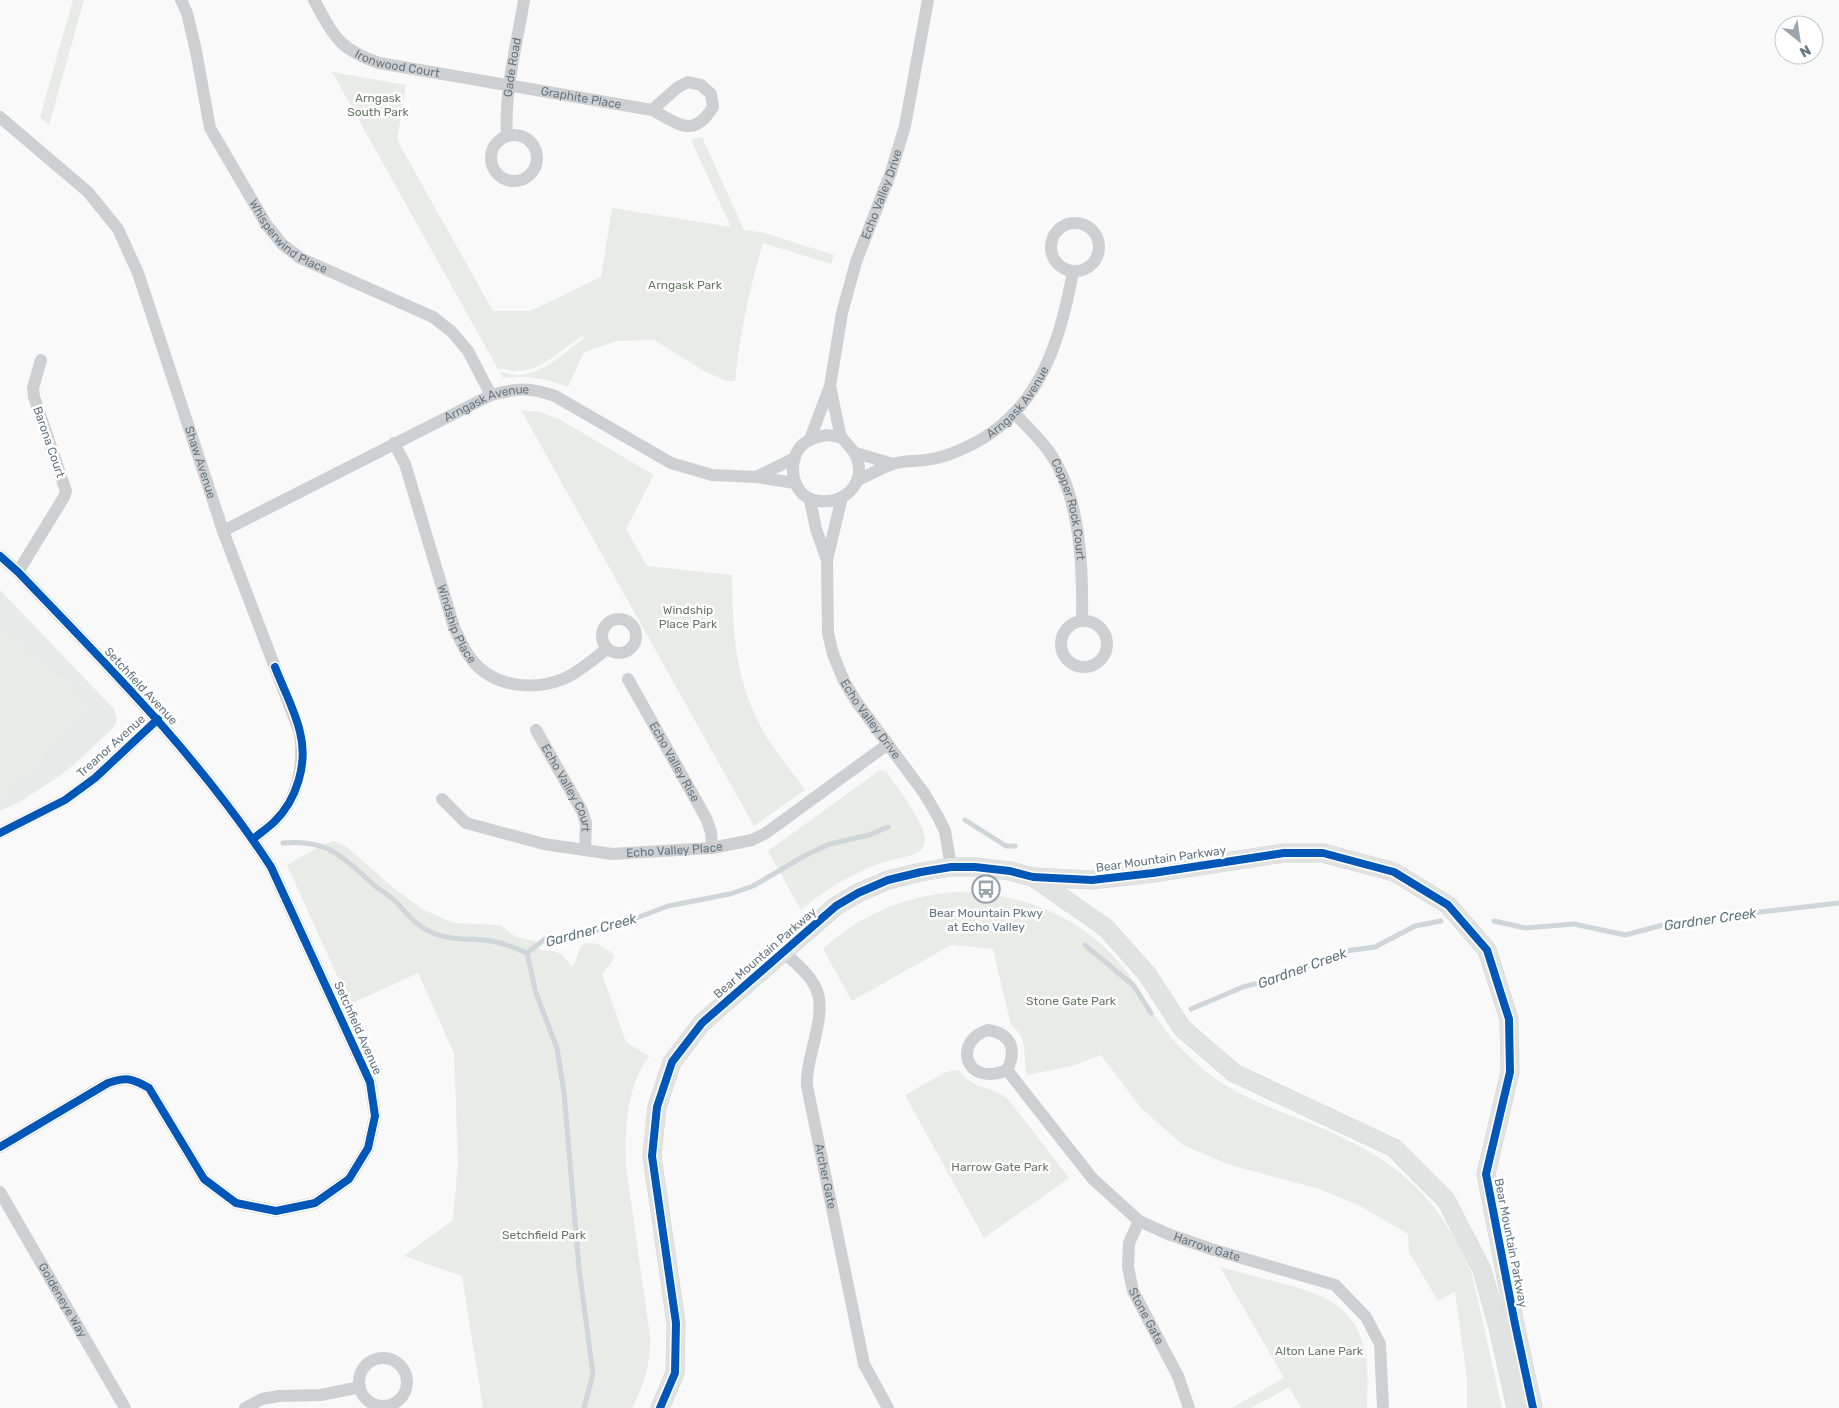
<svg xmlns="http://www.w3.org/2000/svg" width="1839" height="1408" font-family="Rubik,sans-serif">
<style>
.built{fill:#e8e9e9}
.green{fill:#e8ebe6}
.lines{fill:none;stroke-linecap:round;stroke-linejoin:round}
.stream{stroke:#ced6d9;stroke-width:5}
.secondary-casing{stroke:#d5d6d7;stroke-width:19}
.street{stroke:#cecfd0;stroke-width:12}
.secondary{stroke:#e1e2e2;stroke-width:18}
.cycleway-casing{stroke:#fff;stroke-width:11}
.cycleway{stroke:#0057b8;stroke-width:8}
.labels{text-anchor:middle;stroke-width:5;stroke-linejoin:round;paint-order:stroke}
.street-label{font-size:12px;fill:#657683;stroke:#fff}
.park-label{font-size:12px;fill:#687a64;stroke:#fff}
.poi-label{font-size:12px;fill:#657683;stroke:#fff}
.water-label{font-size:14px;font-style:italic;fill:#60757c;stroke:#fff}
</style>
<rect width="100%" height="100%" fill="#f9f9f9"/>
<path class="built" d="M0 590 114 709 117 719 114 727 78 761 61 775 23 800 0 811Z"/>
<path class="green" d="M73 0H84L49 125 40 117Z
M332 72 406 85 397 140 493 311H530L601 277 612 208 731 227 691 140 702 137 744 230 765 233 834 255 831 264 763 243C749 288 740 335 735 381H727L706 372 654 340 616 341 583 353 568 387C547 378 526 375 503 378L500 372C505 372 510 374 515 375 542 376 565 352 584 338L582 336C562 348 543 371 517 371 511 372 505 368 498 369Z
M521 410 540 412 559 419 654 475 626 529 647 566 732 575C733 632 734 675 761 727 771 747 792 771 805 790L754 826Z
M0 625 89 703 0 805Z
M880 770 886 771C896 786 925 823 925 840 925 846 922 850 917 853 907 858 894 858 884 862 853 873 825 889 801 910L768 851Z
M335 841 347 847 396 890 424 910 454 923 500 925 516 937 535 941 540 950C556 951 562 951 570 965H574L580 948 585 943 598 944 614 954V959L602 974 626 1042 649 1056C626 1088 625 1128 626 1166L650 1336C651 1363 644 1385 632 1408H483L462 1276 404 1256 453 1220 458 1162 454 1053 418 973 350 1004 287 865 322 845Z
M952 892C1023 892 1087 917 1130 976 1140 990 1148 1006 1158 1020 1174 1043 1194 1063 1216 1079 1243 1098 1275 1109 1305 1121 1388 1155 1436 1188 1472 1274L1502 1408H1467V1378L1455 1292 1438 1301 1409 1252 1408 1234 1362 1207 1320 1189 1230 1165 1183 1145 1141 1108 1101 1055 1072 1066 1027 1075C1022 1055 1030 1040 1011 1025L993 949 951 945 852 1001 823 949C861 914 901 898 952 892Z
M959 1070C975 1092 990 1084 1008 1099L1069 1178 984 1238 905 1095 946 1072Z
M1220 1267C1240 1272 1260 1278 1280 1283 1319 1293 1352 1303 1364 1347 1369 1366 1367 1388 1367 1408H1301L1289 1387 1251 1408H1232L1284 1378Z"/>
<g class="lines">
<path class="stream" d="M965 820 1006 846H1015
M283 843C328 839 341 856 373 884 379 890 388 894 394 900 406 912 415 925 431 932 449 941 472 938 491 941 504 943 516 948 527 953L545 939 566 938 626 922 668 906 730 894 753 886 806 855 830 844 869 835 888 827
M1494 921 1525 928 1574 924 1625 935 1674 922 1839 903
M1085 945 1134 986 1151 1013
M527 953 535 989
M536 993 557 1048 564 1093 579 1268 593 1374 584 1408
M1191 1009 1243 987 1278 978 1346 951 1375 947 1415 926 1441 921"/>
<g class="secondary-casing">
<path id="secondary" d="M1033 877 1106 928 1147 974 1182 1028 1234 1073 1394 1148 1446 1200 1482 1270 1498 1327 1516 1408
M660 1408 675 1373 676 1323 652 1156 657 1107 672 1062 702 1023 836 906 858 893 888 880 921 872 951 867H975L1010 871 1033 877 1092 880 1153 873 1284 853H1323L1394 872 1448 905 1487 950 1509 1019 1510 1072 1486 1174 1515 1324 1533 1408"/>
</g>
<g class="street">
<path id="s1" d="M181 0 187 13 196 51 210 128 266 224 282 244 300 258 433 317 452 332 468 351 491 395"/>
<path id="s2" d="M314 0C334 36 338 49 379 63L652 110C679 124 693 139 713 107L711 94 701 85 688 82 678 87 652 110"/>
<path id="s3" d="M0 117 88 192 118 229 138 273 223 531 300 733C304 765 299 798 274 822 268 828 260 833 253 839"/>
<circle cx="514" cy="158" r="23"/>
<path id="s4" d="M507 136C504 91 517 44 524 0"/>
<circle cx="1075" cy="247" r="24"/>
<path d="M830 386 841 438"/>
<path id="s5" d="M1014 413C1027 426 1040 439 1050 453 1081 498 1083 568 1082 621"/>
<path d="M827 435C831 436 838 436 842 438 844 440 847 444 849 446 873 472 851 505 819 501 811 500 805 498 800 491 788 474 791 447 812 439 816 437 822 436 827 435Z"/>
<path id="s6" d="M810 439 830 386 842 313 856 262 891 172 905 126 928 0"/>
<path id="s7" d="M394 443 405 464 454 627C459 638 464 650 472 660 493 687 533 691 563 679 579 673 593 659 607 649"/>
<path d="M856 453 893 464"/>
<path d="M756 477 793 459"/>
<path id="s8" d="M858 480C869 475 881 468 893 464 905 460 918 462 931 459 940 458 951 454 960 450 1036 419 1060 346 1073 271"/>
<path id="s9" d="M842 497 827 560 828 633 833 654 844 681 856 701 924 793 937 815 945 831 951 867"/>
<path d="M810 500 816 529 827 560"/>
<path id="s10" d="M223 531 491 395C518 388 529 387 555 396L671 463 712 475 756 477 795 483"/>
<path d="M0 556 18 572C108 666 200 758 271 867L370 1082 375 1116 368 1148 349 1179 315 1203 276 1211 236 1203 204 1179 149 1088C132 1078 126 1077 108 1083L0 1147"/>
<path d="M18 572 64 497 66 491 34 397 33 388 41 360"/>
<circle cx="619" cy="636" r="17"/>
<circle cx="1084" cy="644" r="23"/>
<path id="s11" d="M628 679 706 818 711 832 712 848"/>
<path id="s12" d="M536 730 582 811 586 823 585 850"/>
<path id="s13" d="M442 799 466 823 544 844 612 854 712 848 752 840 766 833 888 744"/>
<path d="M0 833 65 800 95 778 158 719"/>
<path id="s14" d="M783 952C827 988 824 1000 812 1051 809 1063 806 1074 807 1086L864 1364 888 1408"/>
<path d="M988 1030C1012 1034 1017 1050 1007 1070 965 1088 952 1041 988 1030Z"/>
<path id="s15" d="M1007 1070 1092 1178 1139 1221 1168 1234 1211 1249 1335 1285 1366 1317 1380 1344 1383 1408"/>
<path id="s16" d="M0 1192 125 1408"/>
<path id="s17" d="M1139 1221 1129 1243 1128 1267 1133 1291 1178 1376 1189 1408"/>
<circle cx="383" cy="1382" r="24"/>
<path d="M245 1408 262 1399 279 1396 321 1395 360 1387"/>
</g>
<use href="#secondary" class="secondary"/>
<g class="cycleway-casing">
<path id="cycleway" d="M0 556 18 572C108 666 200 758 271 867L370 1082 375 1116 368 1148 349 1179 315 1203 276 1211 236 1203 204 1179 149 1088C132 1078 126 1077 108 1083L0 1147
M0 833 65 800 95 778 158 719
M253 839C260 833 268 828 274 822 297 800 308 763 300 732 295 710 283 688 275 667
M660 1408 675 1373 676 1323 652 1156 657 1107 672 1062 702 1023 836 906 858 893 888 880 921 872 951 867H975L1010 871 1033 877 1092 880 1153 873 1284 853H1323L1394 872 1448 905 1487 950 1509 1019 1510 1072 1486 1174 1515 1324 1533 1408"/>
</g>
<use href="#cycleway" class="cycleway"/>
</g>
<defs>
<g id="bus-ring" transform="scale(1.4375)"><circle r="9.5" fill="#fff" stroke="#99a4ac" stroke-width="1.5"/><path d="M-5-6H5V4H4V6H2V4H-2V6H-4V4H-5ZM-3.5-4V0h7V-4ZM-3.5 1.2v1.5H-2V1.2ZM2 1.2v1.5H3.5V1.2Z" fill="#99a4ac"/></g>
</defs>
<g fill-rule="evenodd">
<use href="#bus-ring" x="986" y="889"/>
</g>
<g class="labels">
<g class="street-label">
<text dy="4" stroke="none"><textPath href="#s2" startOffset="112">Ironwood Court</textPath></text>
<text dy="4" stroke="none"><textPath href="#s4" startOffset="69">Gade Road</textPath></text>
<text dy="4" stroke="none"><textPath href="#s2" startOffset="299">Graphite Place</textPath></text>
<text dy="4" stroke="none"><textPath href="#s6" startOffset="256">Echo Valley Drive</textPath></text>
<text dy="4" stroke="none"><textPath href="#s1" startOffset="268">Whisperwind Place</textPath></text>
<text dy="4" stroke="none"><textPath href="#s8" startOffset="184">Arngask Avenue</textPath></text>
<text dy="4" stroke="none"><textPath href="#s10" startOffset="294">Arngask Avenue</textPath></text>
<text transform="translate(49 442) rotate(71)" y="4">Barona Court</text>
<text dy="4" stroke="none"><textPath href="#s3" startOffset="411">Shaw Avenue</textPath></text>
<text dy="4" stroke="none"><textPath href="#s5" startOffset="114">Copper Rock Court</textPath></text>
<text dy="4" stroke="none"><textPath href="#s7" startOffset="192">Windship Place</textPath></text>
<text transform="translate(141 686) rotate(47)" y="4">Setchfield Avenue</text>
<text dy="4" stroke="none"><textPath href="#s9" startOffset="235">Echo Valley Drive</textPath></text>
<text transform="translate(111 746) rotate(-42)" y="4">Treanor Avenue</text>
<text dy="4" stroke="none"><textPath href="#s11" startOffset="95">Echo Valley Rise</textPath></text>
<text dy="4" stroke="none"><textPath href="#s12" startOffset="66">Echo Valley Court</textPath></text>
<text dy="4" stroke="none"><textPath href="#s13" startOffset="246">Echo Valley Place</textPath></text>
<text transform="translate(1161 859) rotate(-8)" y="4">Bear Mountain Parkway</text>
<text transform="translate(765 953) rotate(-41)" y="4">Bear Mountain Parkway</text>
<text transform="translate(358 1028) rotate(66)" y="4">Setchfield Avenue</text>
<text dy="4" stroke="none"><textPath href="#s14" startOffset="241">Archer Gate</textPath></text>
<text transform="translate(1511 1243) rotate(79)" y="4">Bear Mountain Parkway</text>
<text dy="4" stroke="none"><textPath href="#s15" startOffset="274">Harrow Gate</textPath></text>
<text dy="4" stroke="none"><textPath href="#s16" startOffset="125">Goldeneye Way</textPath></text>
<text dy="4" stroke="none"><textPath href="#s17" startOffset="101">Stone Gate</textPath></text>
</g>
<g class="park-label">
<text x="378" y="102">Arngask<tspan x="378" dy="14">South Park</tspan></text>
<text x="685" y="289">Arngask Park</text>
<text x="688" y="614">Windship<tspan x="688" dy="14">Place Park</tspan></text>
<text x="1071" y="1005">Stone Gate Park</text>
<text x="1000" y="1171">Harrow Gate Park</text>
<text x="544" y="1239">Setchfield Park</text>
<text x="1319" y="1355">Alton Lane Park</text>
</g>
<g class="poi-label">
<text x="986" y="917">Bear Mountain Pkwy<tspan x="986" dy="14">at Echo Valley</tspan></text>
</g>
<g class="water-label">
<text transform="translate(1710 919) rotate(-8)" y="5">Gardner Creek</text>
<text transform="translate(591 930) rotate(-15)" y="5">Gardner Creek</text>
<text transform="translate(1302 968) rotate(-20)" y="5">Gardner Creek</text>
</g>
</g>
<g transform="translate(1799 40) rotate(150)"><circle r="24" fill="#ffffff" stroke="#c1c8cd"/>
<path d="M0-4L9 19L0 12L-9 19Z" fill="#99a4ac"/>
<text y="-8" font-size="14" font-weight="bold" text-anchor="middle" fill="#657683">N</text>
</g>
</svg>
